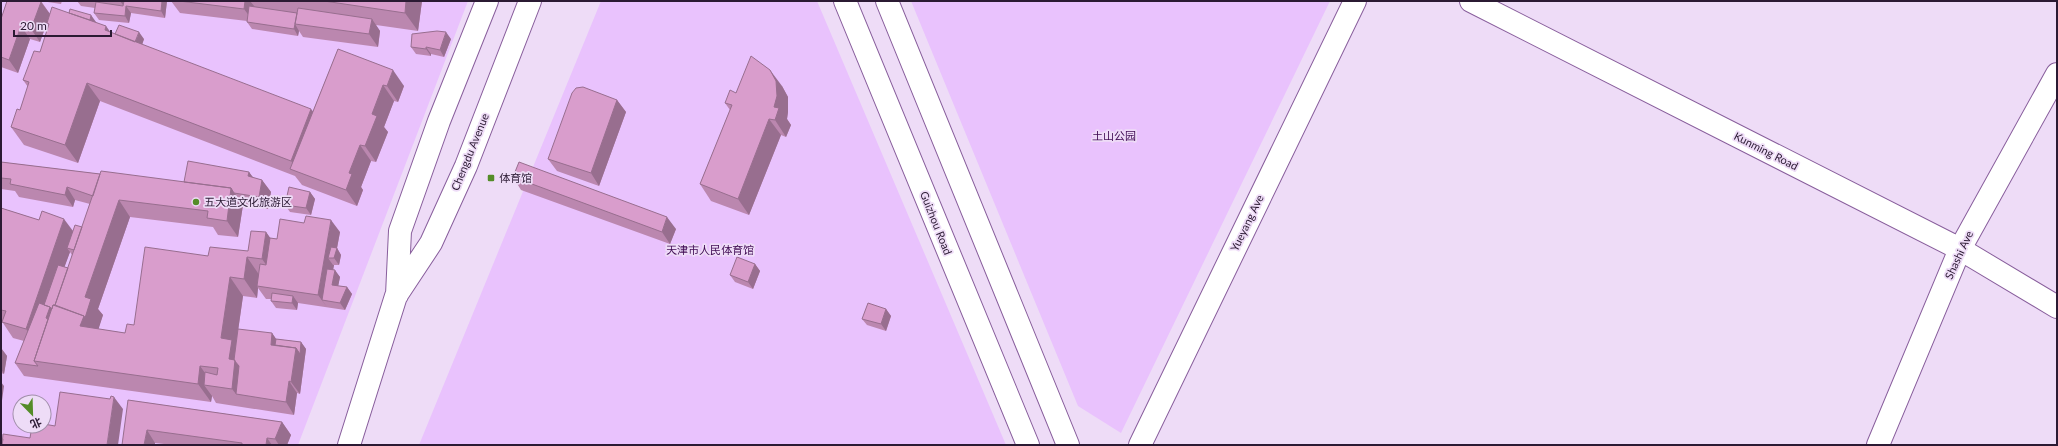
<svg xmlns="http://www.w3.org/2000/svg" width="2058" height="446" font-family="Lato,'Noto Sans SC',sans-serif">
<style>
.green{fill:#e9c2fd;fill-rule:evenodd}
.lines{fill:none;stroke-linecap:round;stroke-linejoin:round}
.minor-casing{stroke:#885e9c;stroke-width:24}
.tertiary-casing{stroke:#885e9c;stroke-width:24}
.minor{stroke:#fff;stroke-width:22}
.tertiary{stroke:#fff;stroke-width:22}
.wall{fill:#bb87af;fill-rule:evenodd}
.shaded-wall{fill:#986e8f}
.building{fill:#d99dcc;stroke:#986e8f}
.poi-dot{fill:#548c28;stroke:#eedcf7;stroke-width:1.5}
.labels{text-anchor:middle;stroke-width:3.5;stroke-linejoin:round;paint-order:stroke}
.park-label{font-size:11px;fill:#3f0a53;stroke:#eedcf7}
.street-label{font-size:11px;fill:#2b1a33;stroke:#eedcf7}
.poi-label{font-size:11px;fill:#2b1a33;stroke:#eedcf7;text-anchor:start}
</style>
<rect width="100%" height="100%" fill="#eedcf7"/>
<path class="green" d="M1 1H468L298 445H1ZM20 402H44V426H20Z
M601 1H817L1006 445H419Z
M911 1H1330L1121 433 1078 406Z"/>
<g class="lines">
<g class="minor-casing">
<path id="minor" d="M1140 445 1355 1"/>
</g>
<g class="tertiary-casing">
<path id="tertiary" d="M845 1 1028 445
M887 1 1068 445
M1471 1 1960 249 2057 307
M397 295 400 231 439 121 487 1
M349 445 396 296 431 243 466 166 530 1
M1878 445 1960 249 2057 74"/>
</g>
<use href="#minor" class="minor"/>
<use href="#tertiary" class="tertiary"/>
</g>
<path class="wall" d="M7 1H62L61 4 41 1 50 14 96 22 112 33 115 34 144 39 142 45 313 111 338 49 404 86 398 102 394 101 384 127 388 132 376 162 371 161 361 187 363 190 357 206 302 185 295 176 100 101 78 163 24 145 11 127 20 110 28 87 23 80 40 52 49 26 47 23 40 42 30 39 18 73 1 67V19Z
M77 1H167L165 18 131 13 129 23 99 20 94 13 95 8 81 6Z
M171 1H422L418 31 376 25 380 31 378 47 303 37 299 31 298 36 252 29 247 22V21L180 13Z
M451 39 444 57 431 54V56L416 54 411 47Z
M782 86 788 97V112L787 119 791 125 786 137 781 135 749 215 711 201 700 184 730 110 725 103 736 93Z
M617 100 626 112 599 186 557 171 548 159Z
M1 162 100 174 184 182 249 172 253 178 262 180 271 192 268 209 243 205 238 237 218 235 213 227 130 217 98 309 103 315 98 329 125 333 208 256 248 251 266 232 270 238 277 239 340 232 337 248 341 255 339 265H334L333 269 340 277 338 286 347 287 352 294 345 310 298 303 297 310 276 308 271 301V299H266L258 288 257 298 243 296 236 345 272 333 276 339 301 342 306 349 300 394 297 393 294 415 216 403 212 396 211 402 24 376 15 363 24 341 13 338 3 323H1V208L73 231 82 227 90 204 75 200 73 207 19 197 15 191 1 189ZM70 252 72 255 68 268 64 267Z
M513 177 676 229 670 244 521 190Z
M310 192 315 199 311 215 290 212 285 205Z
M755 264 760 271 753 289 735 282 730 275Z
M886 309 891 316 886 331 867 325 862 319Z
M1 348 7 356 4 374 1 373Z
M128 400 282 422 291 435 287 445H173L155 443V445Z"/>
<path class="shaded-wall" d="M120 1H128L126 6 131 13 129 23 125 16 126 9Z
M162 1H167L165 18 161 11Z
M245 1H250L255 7 253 21 244 9Z
M406 1H422L418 31 405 13Z
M41 2 50 14 40 42 31 29Z
M297 13 295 24 299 31 298 36 294 29Z
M91 15 96 22 88 28Z
M372 19 380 31 378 47 369 34Z
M21 26 30 39 18 73 9 60Z
M106 26 119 44 105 30Z
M139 32 144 39 138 56 133 49Z
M446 32 451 39 444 57 440 50Z
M426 47 431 54V56L426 49Z
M393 70 404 86 398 102 387 86Z
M770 70 782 86 788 97V112L787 119 791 125 786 137 775 120Z
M87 83 100 101 78 163 65 145Z
M383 85 394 101 384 127 388 132 376 162 365 146 372 114Z
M617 100 626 112 599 186 591 173Z
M311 109 324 127 299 172 291 161Z
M769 119 781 135 749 215 738 199Z
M360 145 371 161 361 187 363 190 357 206 346 190 349 173Z
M249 172 258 184 248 176Z
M262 180 271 192 268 209 259 197Z
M67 187 75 200 73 207 65 195Z
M231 188 243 205 238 237 227 221Z
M310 192 315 199 311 215 306 208Z
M119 200 130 217 98 309 103 315 97 334 85 318V297Z
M667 217 676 229 670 244 662 232Z
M64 219 76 235 67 248 70 252 50 307 59 320 37 345 26 329Z
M331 220 340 232 337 248 341 255 339 265 334 258H328L333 265H334L328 301 322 300 327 307 318 295Z
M266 232 279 250 275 277 262 259Z
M247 257 260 276 257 286 258 288 257 298 244 279Z
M755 264 760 271 753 289 748 282Z
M335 270 340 277 337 292 332 285Z
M230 277 243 296 236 345 245 358 236 394 232 389 221 338Z
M347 287 352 294 345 310 340 303Z
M293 296 298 303 297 310 292 303Z
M886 309 891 316 886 331 881 324Z
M84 316 97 334 80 326Z
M272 333 281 346 271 345Z
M301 342 306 349 300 394 291 382 296 348Z
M1 348 7 356 4 374 1 369Z
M200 366 213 384 204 385 212 396 211 402 198 384Z
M289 381 297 393 294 415 286 402Z
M1 382 4 386 1 408Z
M114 397 123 409 118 445H107Z
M282 422 291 435 287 445H279L275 439Z
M147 430 155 443V445H144Z
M267 438 272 445H266Z"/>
<path class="building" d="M7 1H40L41 2 31 29 21 26 9 60 1 57V19Z
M124 1H162L161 11 126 6 125 16 94 13 96 2 123 6Z
M179 1H245L244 9Z
M324 1H406L405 13Z
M249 6 297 13 294 29 247 22Z
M52 7 106 26 105 30 311 109 291 161 87 83 65 145 11 127 17 109 20 110 29 82 23 80 34 51 40 52 49 24 47 23Z
M298 8 372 19 369 34 295 24Z
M70 9 91 15 90 20 69 13Z
M119 25 139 32 135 42 115 34Z
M437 31 446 32 440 50 426 47V49L411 47 412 34Z
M338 49 393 70 387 86 383 85 372 114 377 116 365 146 360 145 349 173 352 174 346 190 290 169Z
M751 56 770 70 776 81 777 96 774 107 779 108 775 120 769 119 738 199 700 184 732 105 725 103 730 90 736 93Z
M583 87 617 100 591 173 548 159 572 93 576 88Z
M188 161 249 172 248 176 262 180 259 197 234 193 231 188 184 182Z
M1 162 100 174 93 196 67 187 65 195 10 184 11 179 1 178Z
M519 162 667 217 662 232 513 177Z
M101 171 231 188 227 221 207 218 208 211 119 200 85 297 91 299 85 318 84 316 55 305Z
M289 187 310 192 306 208 285 205Z
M1 208 39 220 42 211 64 219 26 329 2 322 6 311 1 310Z
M306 216 331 220 318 295 257 286 260 264 266 265 270 238 277 239 280 219 304 223Z
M75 225 82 227 74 250 67 248Z
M251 231 266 232 262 259 247 257 244 279 230 277 221 338 232 340 229 359 235 360 232 389 204 385 205 372 217 375 218 368 200 366 198 384 34 361 53 305 84 316 80 326 125 333 127 324 134 325 145 247 208 256 210 247 248 251Z
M331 247 337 248 334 258H328Z
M737 257 755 264 748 282 730 275Z
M58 265 68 268 55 305H53L52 309 50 307 44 305Z
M327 269 335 270 332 285 347 287 340 303 322 300Z
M272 293 293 296 292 303 271 301Z
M39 303 50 307 46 318 48 319 34 361 38 366 15 363Z
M868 303 886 309 881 324 862 319Z
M238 329 272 333 271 345 296 348 291 382 289 381 286 402 236 394 239 366 234 360Z
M276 339 301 342 300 354 296 348 275 345Z
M60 392 110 399 111 396 114 397 107 445H2L3 434 30 438 31 432 37 426H44V424L55 426Z
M128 400 282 422 275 439 267 438 266 445H242V443L147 430 144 445H122Z
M1 439H3L2 445H1Z"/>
<g class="poi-dot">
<rect x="487" y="174" width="8" height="8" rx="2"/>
<circle cx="196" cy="202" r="4"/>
</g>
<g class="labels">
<g class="park-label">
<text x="1114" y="140">土山公园</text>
<text x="710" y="254">天津市人民体育馆</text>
</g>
<g class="street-label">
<text transform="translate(1766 151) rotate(27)" y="4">Kunming Road</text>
<text transform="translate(470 152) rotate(-68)" y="4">Chengdu Avenue</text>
<text transform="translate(936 223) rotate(68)" y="4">Guizhou Road</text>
<text transform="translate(1247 223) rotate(-64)" y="4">Yueyang Ave</text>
<text transform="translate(1959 255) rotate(-65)" y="4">Shashi Ave</text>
</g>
<g class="poi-label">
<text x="499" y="182">体育馆</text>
<text x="204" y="206">五大道文化旅游区</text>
</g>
</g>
<rect width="2058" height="446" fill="none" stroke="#2b1a33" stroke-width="4"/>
<g transform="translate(32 414) rotate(157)"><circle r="19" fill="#eedcf7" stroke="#a08ea9"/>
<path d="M0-3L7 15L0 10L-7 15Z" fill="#548c28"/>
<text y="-6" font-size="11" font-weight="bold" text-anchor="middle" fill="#2b1a33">北</text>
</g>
<path d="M14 30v6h97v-6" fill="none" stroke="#2b1a33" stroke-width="2"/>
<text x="20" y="30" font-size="12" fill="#2b1a33" stroke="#eedcf7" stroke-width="3" paint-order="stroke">20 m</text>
</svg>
